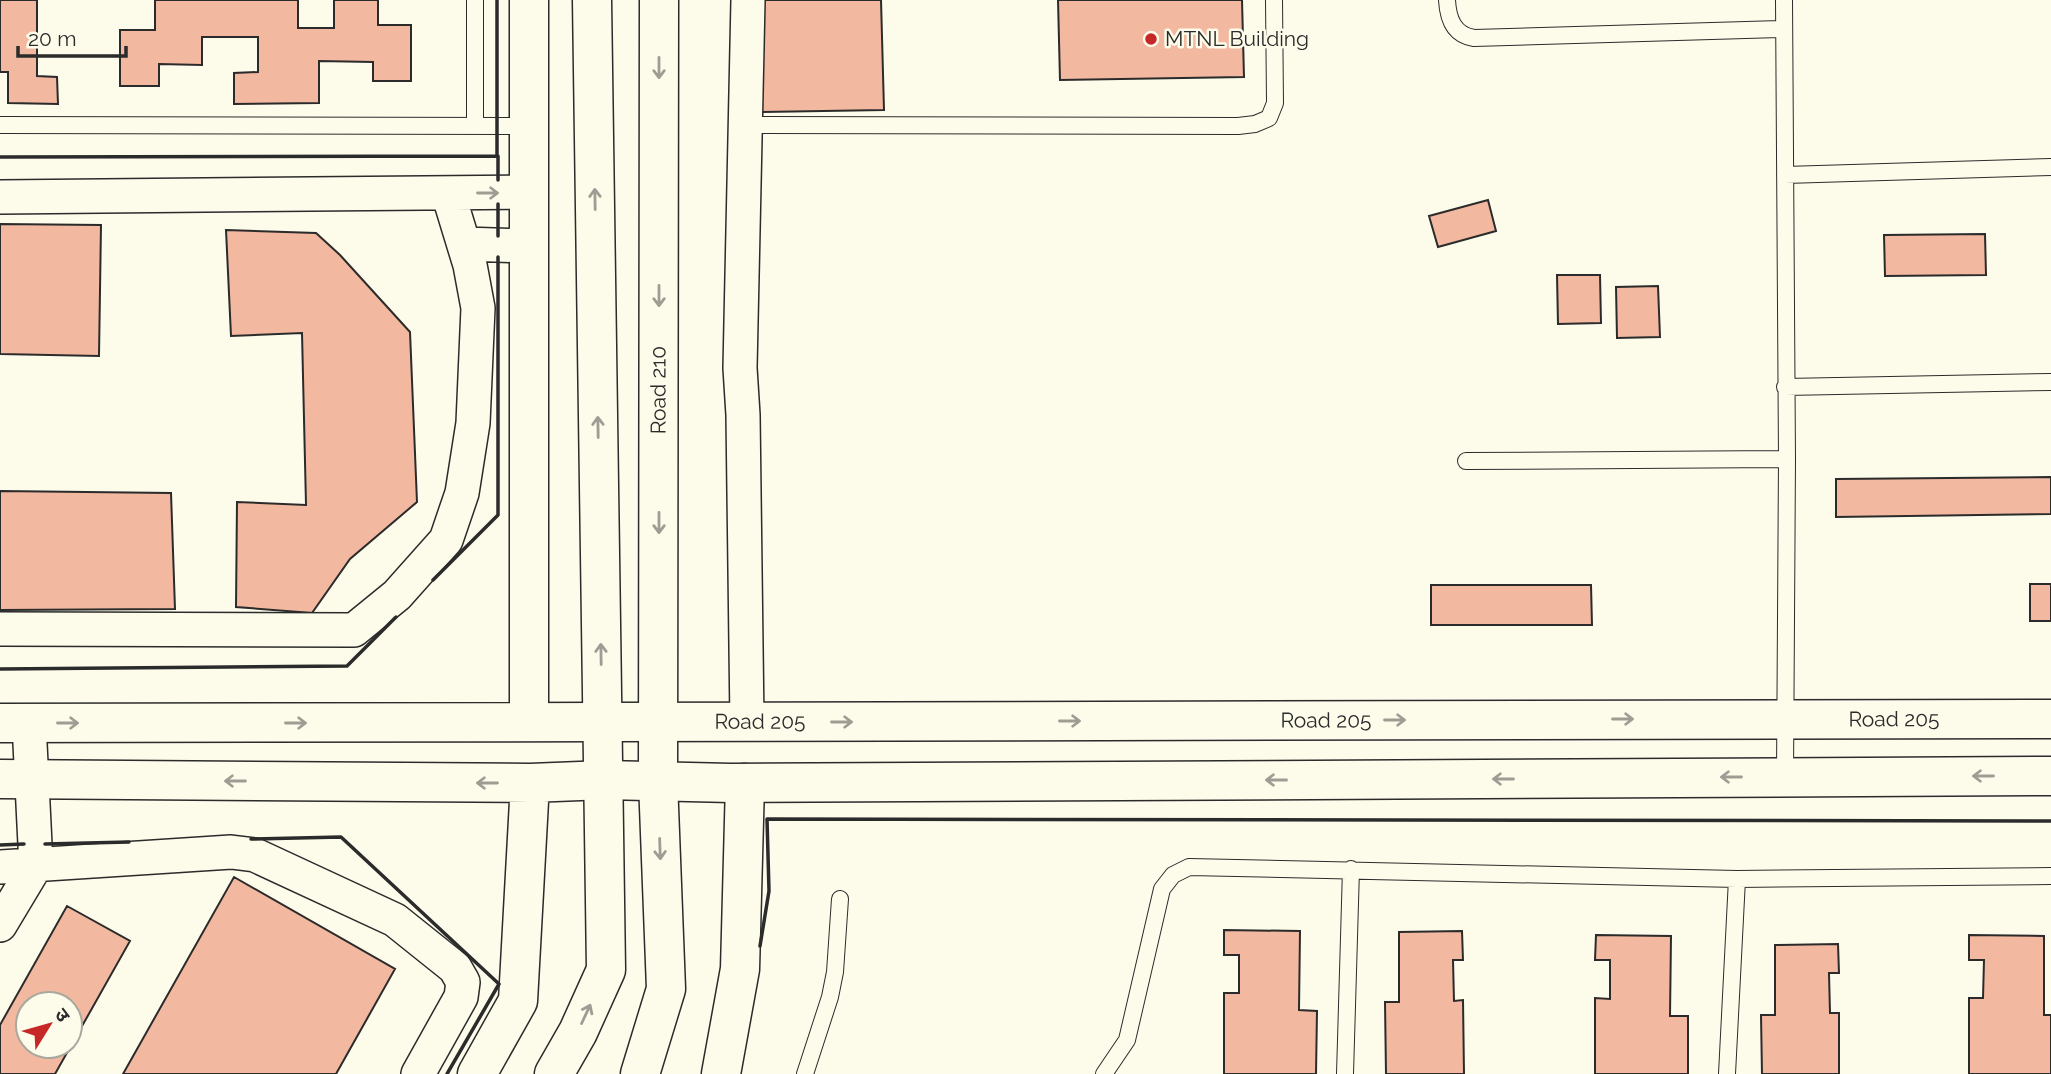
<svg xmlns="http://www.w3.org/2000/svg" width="2051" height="1074" font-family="Raleway,'Noto Sans Devanagari',sans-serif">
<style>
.building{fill:#f2b8a0;stroke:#2b2b2b;stroke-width:2;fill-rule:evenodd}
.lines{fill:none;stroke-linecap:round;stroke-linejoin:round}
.service-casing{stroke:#2b2b2b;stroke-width:18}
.minor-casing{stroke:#2b2b2b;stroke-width:36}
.tertiary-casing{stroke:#2b2b2b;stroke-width:41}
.secondary-casing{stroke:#2b2b2b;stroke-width:41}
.service{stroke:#fdfbea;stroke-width:16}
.minor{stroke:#fdfbea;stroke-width:33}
.tertiary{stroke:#fdfbea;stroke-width:38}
.secondary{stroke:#fdfbea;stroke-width:38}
.wall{stroke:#2b2b2b;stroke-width:3.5}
.oneway{stroke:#9e9d94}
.poi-dot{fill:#c62828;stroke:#fdfbea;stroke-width:2.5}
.labels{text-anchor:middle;stroke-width:5;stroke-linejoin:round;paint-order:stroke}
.poi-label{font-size:21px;fill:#2b2b2b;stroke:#fdfbea;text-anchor:start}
.street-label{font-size:21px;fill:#2b2b2b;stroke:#fdfbea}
</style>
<rect width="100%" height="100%" fill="#fdfbea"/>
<path class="building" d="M0 0H37V76L57 77 58 104 8 103V72H0Z
M155 0H298V28H334V0H378V25H411V81H373V62L319 61V103L234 104V73L258 72V37H202V65L159 64V86H120V30H155Z
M760 0H881L884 110 762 112Z
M1058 0H1242L1244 77 1060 80Z
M1488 200 1496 231 1438 247 1429 216Z
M0 224 101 225 99 356 0 354Z
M226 230 316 233 340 255 410 332 417 502 350 559 312 613 236 607 237 502 306 505 302 333 231 336Z
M1985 234 1986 275 1885 276 1884 235Z
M1557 275H1600L1601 323 1558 324Z
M1658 286 1660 337 1617 338 1616 287Z
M2051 477V514L1836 517V479Z
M0 491 171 493 175 609 0 610Z
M2030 584H2051V621H2030Z
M1431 585H1591L1592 625H1431Z
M234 877 395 969 336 1074H123Z
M67 906 130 941 55 1074H0V1025ZM28 1004H70V1046H28Z
M1224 930 1300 931 1299 1010 1317 1011 1316 1074H1224V993H1239V955H1224Z
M1462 931 1463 960H1453L1454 1001 1463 1000 1464 1074H1386L1385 1002H1399V932Z
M1596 935 1671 936 1670 1016H1688V1074H1595V998L1610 999V960H1595Z
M1969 935 2044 936V1015H2051V1074H1969V998H1983L1984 960H1969Z
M1838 944 1839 973H1829L1830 1013H1839V1074H1762L1761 1015H1775V945Z"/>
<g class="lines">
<g class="service-casing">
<path id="service" d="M1447 0C1448 19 1454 35 1474 38L1784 29
M1784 0 1787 459 1785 777
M0 125 529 126
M745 125 1238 126 1255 124 1269 118 1275 103 1274 0
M475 126V0
M1785 175 2051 167
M1785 387 2051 382
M1466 461 1787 459
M805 1074 830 997 835 972 840 899
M1104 1074 1127 1040 1162 889 1173 875 1189 867 1737 879 2051 876
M1345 1074 1351 869
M1727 1074 1737 879"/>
</g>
<g class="minor-casing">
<path id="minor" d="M0 197 529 192
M464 244 529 246
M0 629 354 630 397 595 446 540 462 493 473 423 478 308 470 265 448 193
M747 723 743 415 740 368 748 0
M0 867 231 852 255 855 395 920 455 968 463 982 461 997 418 1074
M0 925 36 865 29 723"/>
</g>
<g class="tertiary-casing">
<path id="tertiary" d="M529 0V722
M0 723 602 722
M0 779 530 783 605 780
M477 1074 518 1001 530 783
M721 1074 740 969 745 783"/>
</g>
<g class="secondary-casing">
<g id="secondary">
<path id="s1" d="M602 722 2051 719"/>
<path d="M605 780 731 783 2051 776"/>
<path d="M554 1074 578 1032 606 970 592 0"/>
<path id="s2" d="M640 1074 666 989 658 781 659 0"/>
</g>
</g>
<use href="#service" class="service"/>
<use href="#minor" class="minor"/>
<use href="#tertiary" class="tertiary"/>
<use href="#secondary" class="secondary"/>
<path class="wall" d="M497 0V156
M0 157 498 156V180
M498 204V236
M433 580 498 515V257
M0 669 347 666 396 617
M251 839 341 837 499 984 447 1074
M45 844 129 842
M0 845 24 844
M760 946 769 891 767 819 2051 821"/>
</g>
<defs><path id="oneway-shaft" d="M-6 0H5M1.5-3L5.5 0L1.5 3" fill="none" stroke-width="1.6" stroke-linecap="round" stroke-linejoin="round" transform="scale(1.75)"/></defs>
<g class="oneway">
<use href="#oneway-shaft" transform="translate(659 68) rotate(90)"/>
<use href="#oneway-shaft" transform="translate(488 193)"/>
<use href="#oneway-shaft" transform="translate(595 199) rotate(-91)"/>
<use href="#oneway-shaft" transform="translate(659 296) rotate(90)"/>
<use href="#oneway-shaft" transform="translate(598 427) rotate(-91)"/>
<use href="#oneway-shaft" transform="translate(659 523) rotate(90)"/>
<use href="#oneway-shaft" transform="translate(601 654) rotate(-91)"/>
<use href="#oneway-shaft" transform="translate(1623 719)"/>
<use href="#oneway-shaft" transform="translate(1395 720)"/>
<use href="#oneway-shaft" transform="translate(1070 721)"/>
<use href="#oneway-shaft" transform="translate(842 722)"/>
<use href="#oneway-shaft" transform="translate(68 723)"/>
<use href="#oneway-shaft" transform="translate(296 723)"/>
<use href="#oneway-shaft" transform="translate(1983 776) rotate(180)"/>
<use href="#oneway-shaft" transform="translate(1731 777) rotate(180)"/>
<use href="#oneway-shaft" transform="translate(1503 779) rotate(180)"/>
<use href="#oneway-shaft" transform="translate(1276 780) rotate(180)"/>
<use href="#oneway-shaft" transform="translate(235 781) rotate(-180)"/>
<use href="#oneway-shaft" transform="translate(487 783) rotate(-180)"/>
<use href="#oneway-shaft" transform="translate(660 849) rotate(88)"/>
<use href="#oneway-shaft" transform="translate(586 1014) rotate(-65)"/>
</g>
<circle class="poi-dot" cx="1151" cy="39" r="7"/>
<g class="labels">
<g class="poi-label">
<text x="1165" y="46">MTNL Building</text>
</g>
<g class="street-label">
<text dy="7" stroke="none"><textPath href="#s2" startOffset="688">Road 210</textPath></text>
<text dy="7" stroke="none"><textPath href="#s1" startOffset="1292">Road 205</textPath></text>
<text dy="7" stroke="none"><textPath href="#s1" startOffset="724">Road 205</textPath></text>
<text dy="7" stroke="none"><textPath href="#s1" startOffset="158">Road 205</textPath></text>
</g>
</g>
<g transform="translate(49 1025) rotate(53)"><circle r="33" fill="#fdfbea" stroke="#a9a89e" stroke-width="2"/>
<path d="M0-5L12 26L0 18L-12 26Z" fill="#c62828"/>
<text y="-10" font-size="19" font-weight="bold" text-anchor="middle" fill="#2b2b2b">उ</text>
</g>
<path d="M18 46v10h108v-10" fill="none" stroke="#2b2b2b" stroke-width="3.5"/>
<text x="28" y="46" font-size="21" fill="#2b2b2b" stroke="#fdfbea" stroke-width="5" paint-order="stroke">20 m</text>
</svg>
